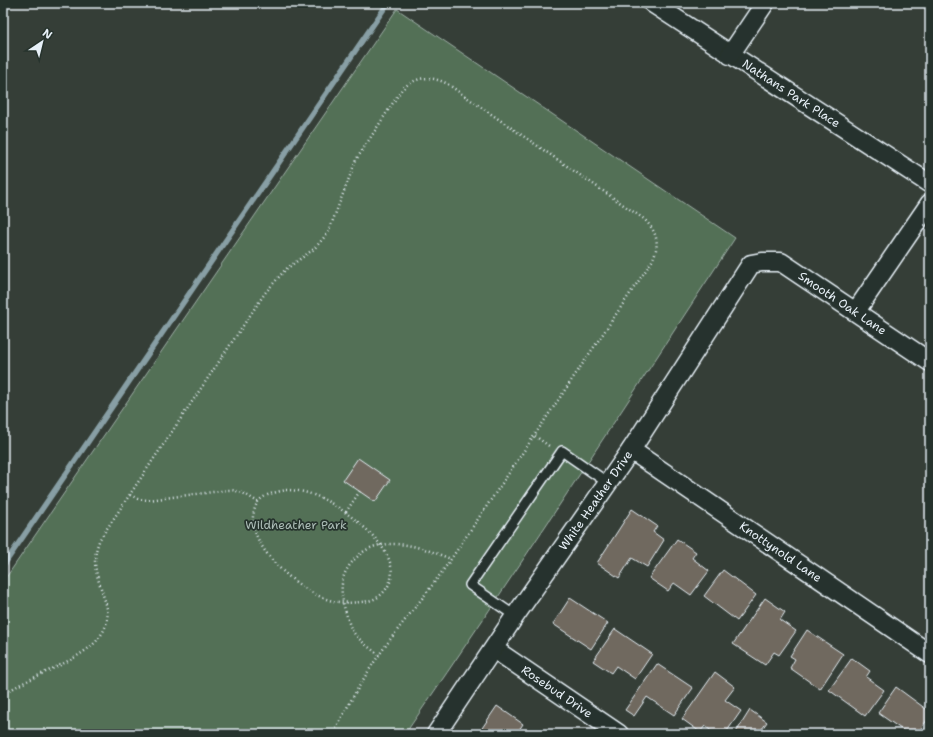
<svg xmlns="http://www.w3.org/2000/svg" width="933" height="737" font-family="'Shantell Sans',sans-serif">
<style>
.green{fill:#536f56;stroke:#9eb0a7}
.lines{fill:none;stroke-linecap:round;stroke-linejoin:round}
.stream{stroke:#889fa5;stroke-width:5.5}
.building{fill:#70695e;stroke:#e8f1f8}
.lane-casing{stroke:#e8f1f8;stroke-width:12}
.street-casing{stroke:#e8f1f8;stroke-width:21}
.path{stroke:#e8f1f8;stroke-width:2.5;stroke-dasharray:1 3;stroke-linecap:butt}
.lane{stroke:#26332d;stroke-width:9}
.street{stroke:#26332d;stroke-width:18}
.labels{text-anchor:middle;stroke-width:3.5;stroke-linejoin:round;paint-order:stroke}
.street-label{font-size:12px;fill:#e8f1f8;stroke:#26332d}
.park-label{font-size:12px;fill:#acbdb7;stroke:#26332d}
</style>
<rect width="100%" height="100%" fill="#353e37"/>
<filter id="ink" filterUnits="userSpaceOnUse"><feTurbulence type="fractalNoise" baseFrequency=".025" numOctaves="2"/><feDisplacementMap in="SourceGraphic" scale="8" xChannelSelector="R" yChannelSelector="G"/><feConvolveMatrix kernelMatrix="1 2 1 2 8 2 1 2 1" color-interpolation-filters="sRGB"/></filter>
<g filter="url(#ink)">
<path class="green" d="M397 9 735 238C626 404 518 570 405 734H3V582Z"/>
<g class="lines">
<path class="stream" d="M3 566 388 3"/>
</g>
<path class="building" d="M358 458 390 480 375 502 343 480Z
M632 509 657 526 653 532 664 540 647 567 632 558 619 578 597 563Z
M677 539 696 552 692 558 709 571 691 595 674 583 668 591 649 578Z
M723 570 756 595 737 621 704 596Z
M570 598 608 623 591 649 553 624Z
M765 598 785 612 780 620 796 631 779 655 774 652 765 665 733 644Z
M615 629 652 654 635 679 616 666 611 673 593 661Z
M807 630 843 654 820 689 790 668 795 659 790 656Z
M852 658 870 671 866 677 884 690 865 716 829 690Z
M657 664 693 688 674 715 647 697 634 716 625 710Z
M715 672 735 687 725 700 741 711 725 734H715L705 726 700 732 682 719Z
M896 687 930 712V716L917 734H908L878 713Z
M497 706 523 724 519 730 525 734H478Z
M750 710 767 722 762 729 769 734H735Z"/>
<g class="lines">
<g class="lane-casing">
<path id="lane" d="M515 616 470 585 560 454 562 451 608 483"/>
</g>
<g class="street-casing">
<g id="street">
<path id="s1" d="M652 3 930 184"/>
<path d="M730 55 765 3"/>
<path d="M856 311 930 203"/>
<path id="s2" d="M631 450 930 654"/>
<path id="s3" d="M494 649 619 734"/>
<path id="s4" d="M436 734 515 616 631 450 751 264 762 262H781L930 362"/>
</g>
</g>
<path class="path" d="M535 436 549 446
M286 490C299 490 311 493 323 499 348 511 407 554 388 586 382 597 373 601 361 602 352 603 342 603 333 601 302 594 250 550 253 516 254 511 255 506 258 502 264 494 277 492 286 490Z
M130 495 138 499 148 500 229 490C240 490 248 496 258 502
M346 512 360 491
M379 655C370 648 358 640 352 630 349 625 348 619 346 613 339 591 339 574 357 557 363 551 372 546 381 545 407 541 428 550 451 559
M3 695C28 676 86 660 101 635 109 623 109 611 104 598 97 574 90 563 100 539L265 293 286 269 314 249 328 233 356 160 402 89C416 77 428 75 446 83L644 219C658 233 660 244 652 261L451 559C429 592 402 622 379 655 362 680 347 707 333 734"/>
<use href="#lane" class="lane"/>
<use href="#street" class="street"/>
</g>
</g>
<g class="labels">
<g class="street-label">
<text dy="4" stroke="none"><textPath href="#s1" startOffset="166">Nathans Park Place</textPath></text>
<text dy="4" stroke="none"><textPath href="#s4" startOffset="670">Smooth Oak Lane</textPath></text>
<text dy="4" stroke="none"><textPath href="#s4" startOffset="283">White Heather Drive</textPath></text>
<text dy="4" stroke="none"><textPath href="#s2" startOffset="181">Knottynold Lane</textPath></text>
<text dy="4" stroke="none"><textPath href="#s3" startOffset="76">Rosebud Drive</textPath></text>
</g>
<g class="park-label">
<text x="296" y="529">Wildheather Park</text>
</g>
</g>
<rect width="933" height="737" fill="none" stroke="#26332d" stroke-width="16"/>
<rect x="8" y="8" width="917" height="721" fill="none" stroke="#e8f1f8" stroke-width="1.5" filter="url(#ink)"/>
<g transform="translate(42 42) rotate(35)" stroke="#26332d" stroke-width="3" paint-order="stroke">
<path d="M0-3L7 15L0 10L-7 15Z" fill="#e8f1f8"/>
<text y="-6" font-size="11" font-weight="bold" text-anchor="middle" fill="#e8f1f8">N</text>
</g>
</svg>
